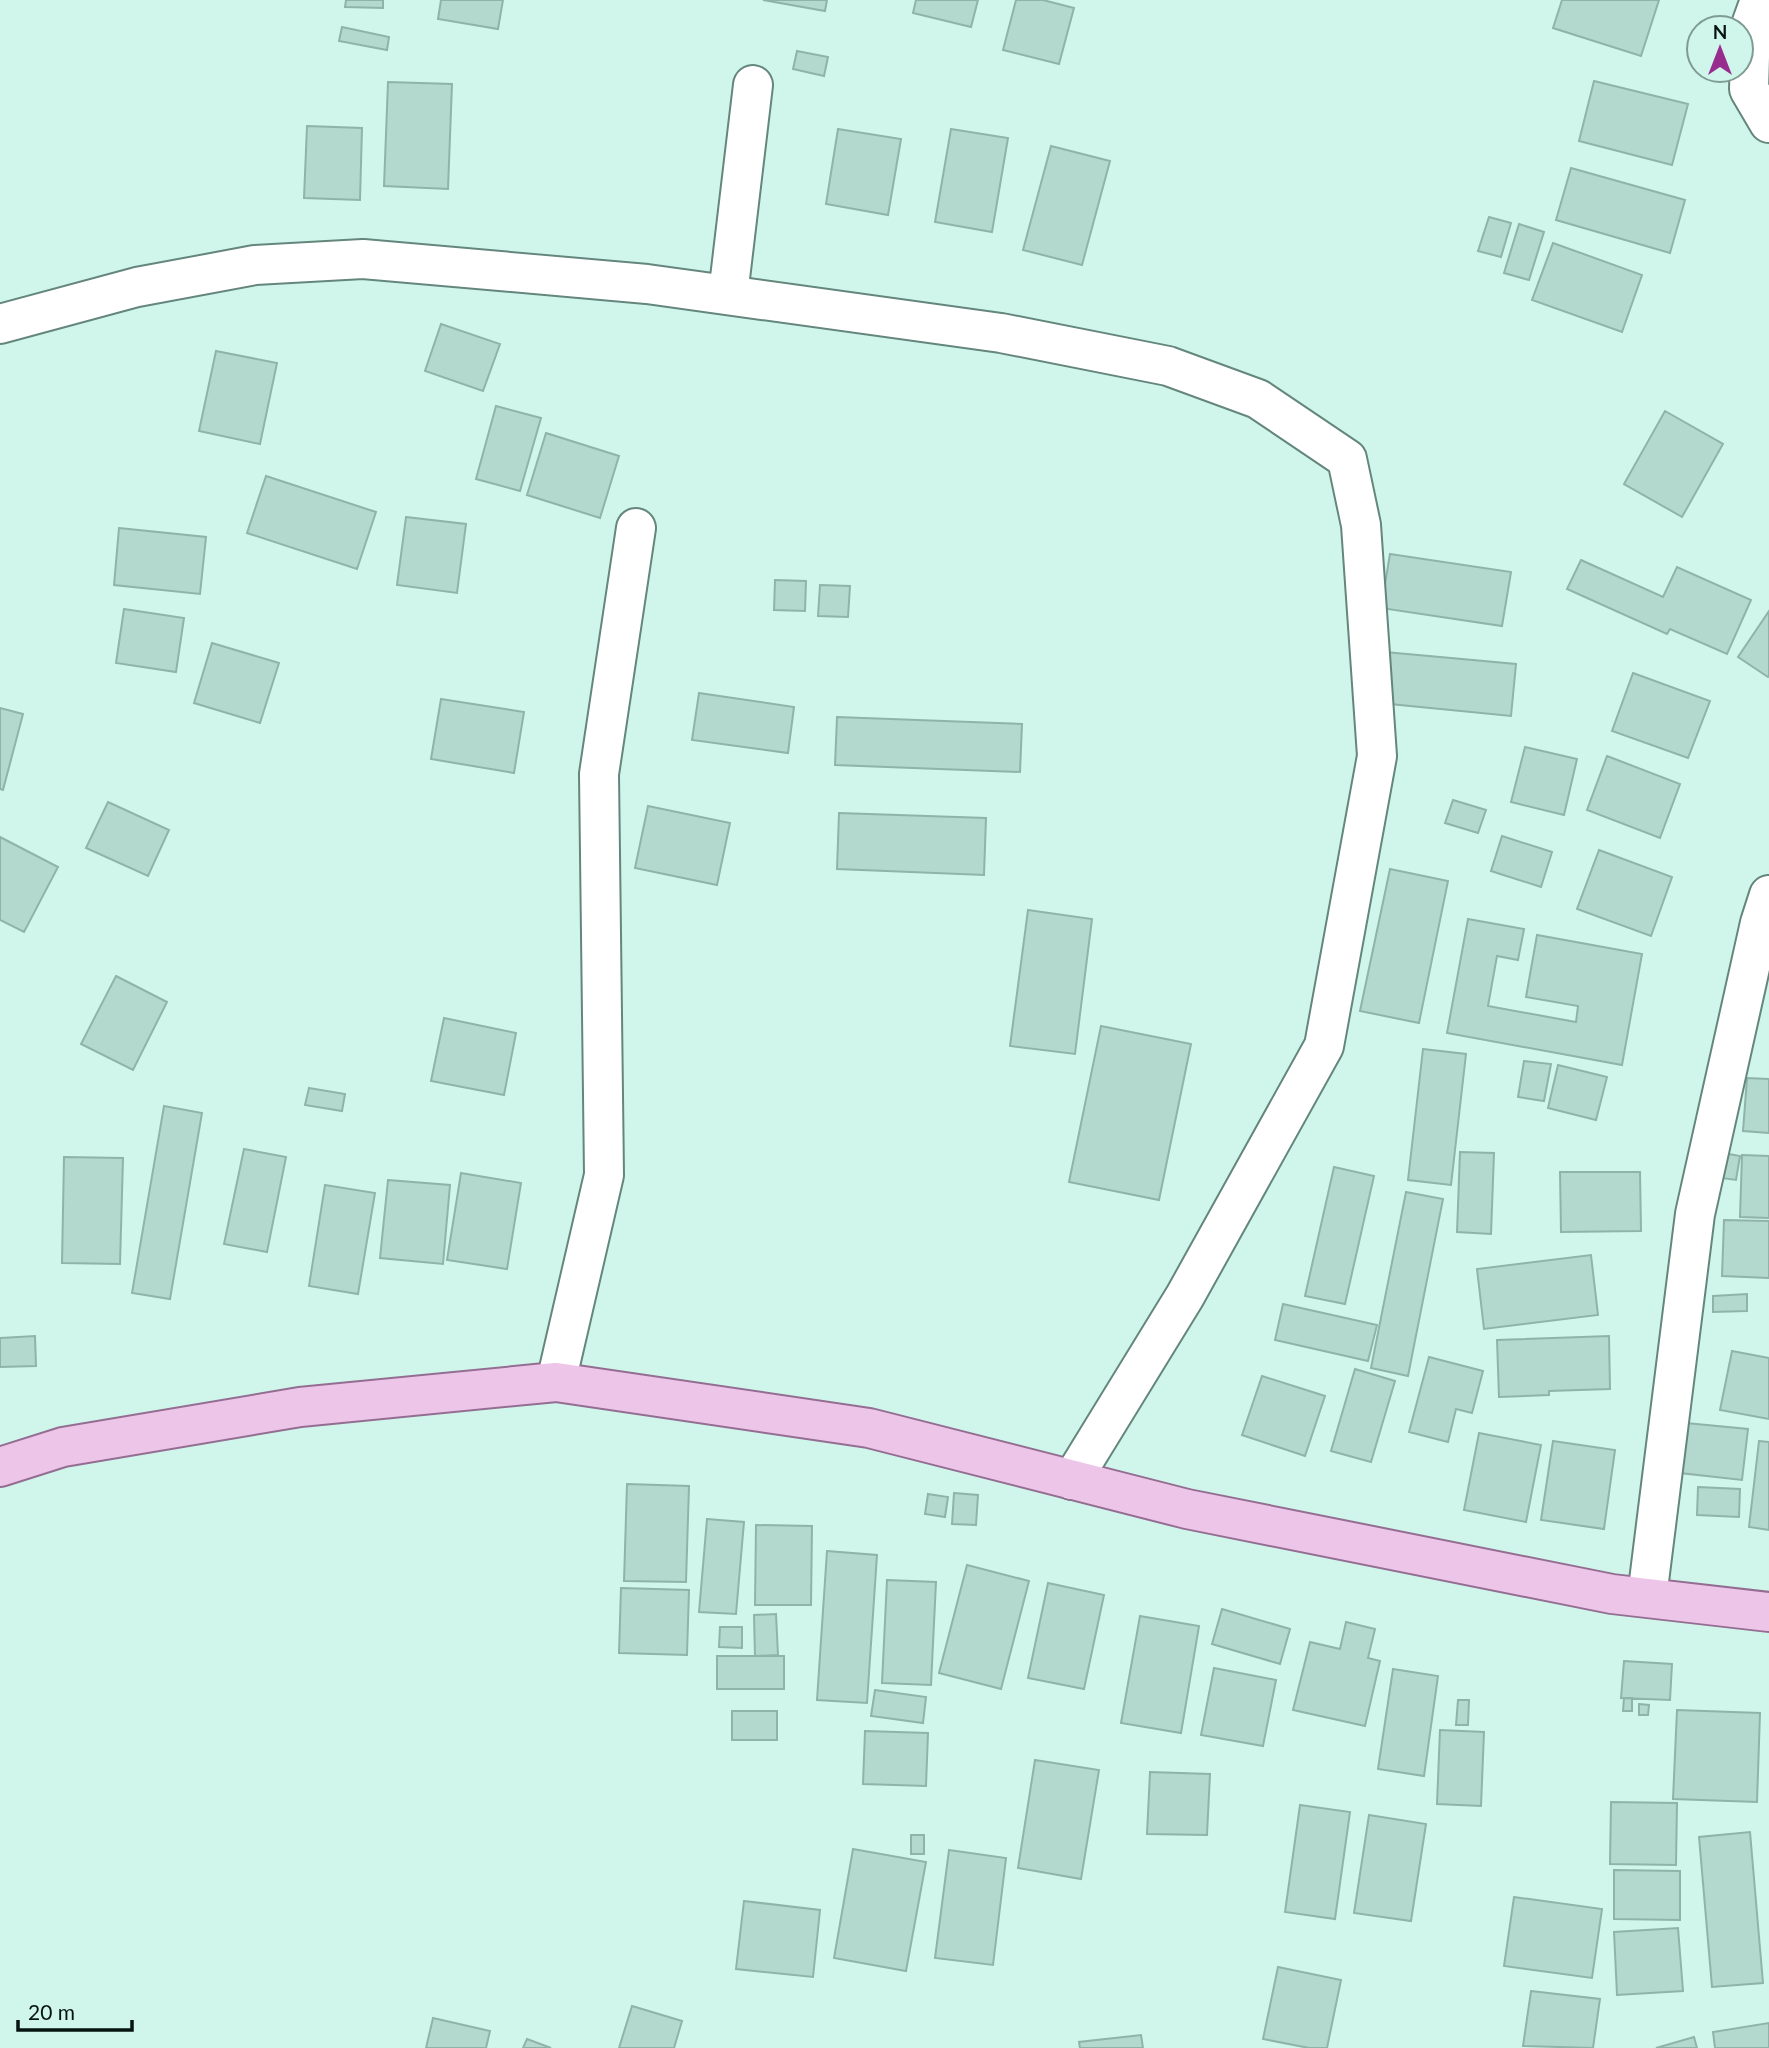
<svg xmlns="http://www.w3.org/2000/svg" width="1769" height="2048" font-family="Lato,sans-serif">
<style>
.building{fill:#b3d8cd;stroke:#8fb3a8;stroke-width:2}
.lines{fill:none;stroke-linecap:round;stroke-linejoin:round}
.minor-casing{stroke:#64867c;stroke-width:42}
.major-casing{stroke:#946e92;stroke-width:42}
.minor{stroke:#fff;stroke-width:38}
.major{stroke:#edc5e8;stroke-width:38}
</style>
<rect width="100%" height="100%" fill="#d0f6eb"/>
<path class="building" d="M346 0H383V8L345 7Z
M441 0H503L498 29 438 19Z
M763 0H827L825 11Z
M916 0H978L971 27 913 13Z
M1016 0H1043L1074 8 1059 64 1003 50Z
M1562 0H1659L1641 56 1553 28Z
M342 27 389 37 387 50 339 41Z
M797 51 828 57 824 76 793 69Z
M1594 81 1688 104 1672 165 1579 141Z
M388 82 452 84 448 189 384 186Z
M307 126 362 128 360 200 304 198Z
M838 129 901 139 888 215 826 204Z
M951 129 1008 138 992 232 935 222Z
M1051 146 1110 161 1082 265 1023 250Z
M1571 168 1685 200 1670 253 1556 220Z
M1489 217 1511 223 1501 257 1478 251Z
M1519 224 1544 232 1529 280 1504 273Z
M1553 243 1642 275 1622 332 1532 300Z
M441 324 500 344 483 391 425 371Z
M216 351 277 363 260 444 199 431Z
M496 406 541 418 520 491 476 479Z
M1665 411 1723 444 1682 517 1624 484Z
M546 433 619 456 600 518 527 495Z
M266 476 376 512 357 569 247 533Z
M406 517 466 524 457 593 397 585Z
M119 528 206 537 200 594 114 585Z
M1390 554 1511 572 1502 626 1381 608Z
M1581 560 1663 597 1677 567 1751 600 1727 654 1670 629 1667 634 1567 589Z
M775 580 806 581 805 611 774 610Z
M820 585 850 586 848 617 818 616Z
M124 609 184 618 176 672 116 663Z
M1769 611V676L1768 677 1738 657Z
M212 643 279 663 260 723 194 703Z
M1385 652 1516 664 1511 716 1380 703Z
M1633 673 1710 701 1688 758 1612 731Z
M699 693 794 707 788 753 692 740Z
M441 699 524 712 514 773 431 759Z
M0 708 23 714 3 790 0 789Z
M837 717 1022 724 1020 772 835 765Z
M1525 747 1577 759 1564 815 1511 802Z
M1607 756 1680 784 1660 838 1587 810Z
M1453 800 1486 810 1478 833 1445 823Z
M108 802 169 830 148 876 86 848Z
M648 806 730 823 717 885 635 868Z
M839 813 986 818 984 875 837 869Z
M1502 836 1552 852 1541 887 1491 871Z
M0 837 58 867 24 932 0 920Z
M1599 850 1672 877 1651 936 1577 909Z
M1390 869 1448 881 1419 1023 1360 1011Z
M1028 910 1092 919 1075 1054 1010 1046Z
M1468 919 1524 929 1518 960 1497 956 1488 1006 1576 1022 1578 1006 1526 997 1537 935 1642 954 1622 1065 1447 1033Z
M116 976 167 1002 133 1070 81 1044Z
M444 1018 516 1033 504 1095 431 1081Z
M1101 1026 1191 1044 1159 1200 1069 1182Z
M1423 1049 1466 1054 1451 1185 1408 1180Z
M1524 1061 1551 1064 1544 1101 1518 1097Z
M1558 1065 1607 1077 1596 1120 1548 1108Z
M1747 1078 1769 1079V1133L1743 1131Z
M309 1088 345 1094 342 1111 305 1105Z
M164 1106 202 1113 170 1299 132 1293Z
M244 1149 286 1157 267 1252 224 1244Z
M1460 1152 1494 1153 1491 1234 1457 1232Z
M1718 1152 1740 1156 1736 1180 1714 1177Z
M1742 1155 1769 1156V1218L1740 1217Z
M64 1157 123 1158 120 1264 62 1263Z
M1334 1167 1374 1176 1345 1304 1305 1296Z
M1560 1172H1640L1641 1231 1561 1232Z
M461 1173 521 1183 507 1269 447 1260Z
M388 1180 450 1185 443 1264 380 1258Z
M325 1185 375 1193 358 1294 309 1286Z
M1406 1192 1443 1199 1408 1376 1371 1368Z
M1724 1220 1769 1221V1278L1722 1276Z
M1591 1255 1598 1315 1484 1329 1477 1269Z
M1747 1294V1311L1713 1312V1296Z
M1283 1304 1377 1325 1368 1361 1275 1340Z
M35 1336 36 1366 0 1367V1338Z
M1609 1336 1610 1389 1549 1391V1395L1499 1397 1497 1340Z
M1732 1351 1769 1358V1419L1720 1410Z
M1429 1357 1483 1371 1472 1413 1456 1409 1448 1442 1409 1432Z
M1355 1369 1395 1381 1371 1462 1331 1451Z
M1262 1376 1325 1396 1305 1456 1242 1435Z
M1686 1423 1748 1429 1742 1480 1680 1473Z
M1479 1433 1541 1445 1526 1522 1464 1510Z
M1553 1441 1615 1450 1604 1529 1541 1520Z
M1759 1441 1769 1442V1530L1749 1527Z
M627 1484 689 1486 686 1582 624 1581Z
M1698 1487 1740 1489 1739 1517 1697 1515Z
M954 1493 978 1495 976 1525 952 1524Z
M928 1494 948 1497 945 1517 925 1514Z
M707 1519 744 1522 736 1614 699 1612Z
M756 1525 812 1526 811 1605H755Z
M827 1551 877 1555 867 1703 817 1700Z
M967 1565 1029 1581 1001 1689 939 1673Z
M887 1580 936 1582 931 1685 882 1683Z
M1048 1583 1104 1595 1084 1689 1028 1678Z
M621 1588 689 1590 687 1655 619 1653Z
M1222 1609 1290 1629 1280 1664 1212 1644Z
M776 1614 778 1655 755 1656 754 1615Z
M1140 1616 1199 1626 1181 1733 1121 1723Z
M1346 1622 1375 1629 1368 1658 1380 1661 1365 1726 1293 1710 1310 1642 1340 1649Z
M720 1627H742V1648L719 1647Z
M717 1656H784V1689H717Z
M1624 1661 1672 1664 1670 1700 1621 1698Z
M1214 1668 1276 1680 1263 1746 1201 1735Z
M1393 1669 1438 1676 1424 1776 1378 1769Z
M875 1690 926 1697 923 1723 871 1716Z
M1624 1698H1632V1711H1623Z
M1458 1700H1469L1468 1725H1456Z
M1639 1704 1649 1705 1648 1715H1639Z
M1677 1710 1760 1713 1757 1802 1673 1799Z
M732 1711H777V1740H732Z
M1440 1730 1484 1732 1481 1806 1437 1804Z
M865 1731 928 1733 926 1786 863 1784Z
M1035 1760 1099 1770 1081 1879 1018 1868Z
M1150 1772 1210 1774 1207 1835 1147 1834Z
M1611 1802 1677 1803 1676 1865 1610 1864Z
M1300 1805 1350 1812 1335 1919 1285 1912Z
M1369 1815 1426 1824 1411 1921 1354 1913Z
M1750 1832 1763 1983 1712 1987 1699 1837Z
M911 1835H924V1854H911Z
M853 1849 926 1862 906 1971 834 1958Z
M949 1850 1006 1858 993 1965 935 1958Z
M1614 1870 1680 1871V1920L1614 1919Z
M1514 1897 1602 1909 1592 1978 1504 1966Z
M744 1901 820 1910 813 1977 736 1969Z
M1678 1928 1683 1991 1617 1995 1614 1932Z
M1278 1967 1341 1980 1327 2048H1309L1263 2039Z
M1531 1991 1600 1999 1593 2048 1523 2046Z
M632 2006 682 2021 674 2048H619Z
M433 2018 490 2031 486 2048H426Z
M1769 2023V2048H1715L1713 2032Z
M1141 2035 1143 2048H1080L1079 2042Z
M1694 2037 1697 2048H1656Z
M527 2039 551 2048H523Z"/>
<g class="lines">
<g class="minor-casing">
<path id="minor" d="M1760 0 1751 25 1749 89 1769 123
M728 295 753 85
M0 324 137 287 255 265 363 259 647 284 1001 333 1168 366 1258 399 1347 459 1361 525 1377 756 1324 1046 1185 1296 1072 1480
M556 1382 604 1175 599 774 636 528
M1647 1597 1695 1214 1760 923 1769 895"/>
</g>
<g class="major-casing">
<path id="major" d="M0 1467 63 1447 300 1407 556 1382 869 1428 1187 1509 1612 1594 1769 1612"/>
</g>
<use href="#minor" class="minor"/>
<use href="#major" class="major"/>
</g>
<g transform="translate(1720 49)"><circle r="33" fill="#d0f6eb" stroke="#7f9c93" stroke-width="2"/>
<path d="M0-5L12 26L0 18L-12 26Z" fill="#972c8e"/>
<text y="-10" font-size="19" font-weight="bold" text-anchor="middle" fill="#061410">N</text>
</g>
<path d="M18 2020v10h114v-10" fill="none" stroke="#061410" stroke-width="3.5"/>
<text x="28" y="2020" font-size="21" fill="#061410" stroke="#d0f6eb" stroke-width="5" paint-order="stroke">20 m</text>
</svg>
